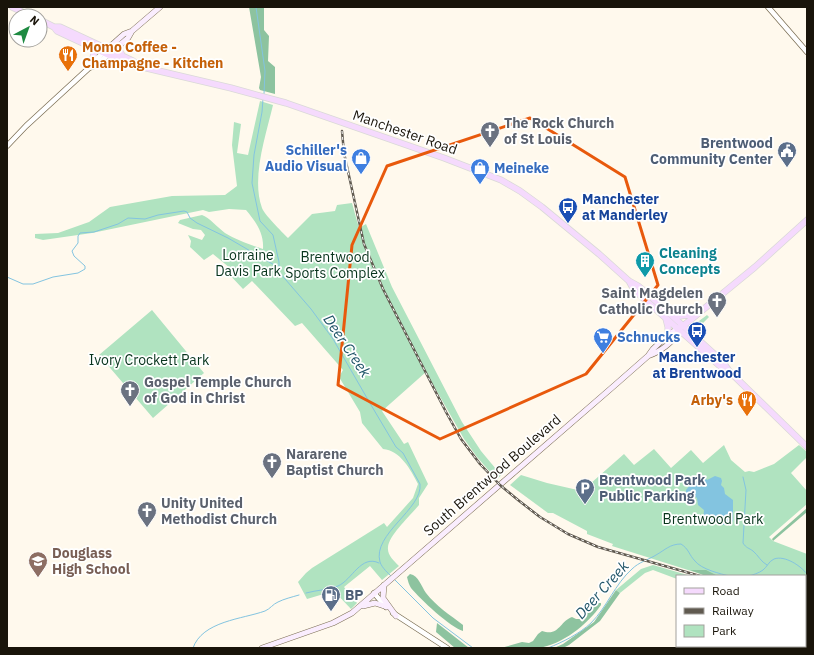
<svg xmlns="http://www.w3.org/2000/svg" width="814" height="655" font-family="'IBM Plex Sans',sans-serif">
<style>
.green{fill:#b0e3c0}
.forest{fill:#8dc39f}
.water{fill:#83c4e0}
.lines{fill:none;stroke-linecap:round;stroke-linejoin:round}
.stream{stroke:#83c4e0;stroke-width:1}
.tertiary-casing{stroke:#7d7056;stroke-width:6}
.secondary-casing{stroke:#7d7056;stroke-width:6}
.primary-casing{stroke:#dad9d8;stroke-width:7}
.tertiary{stroke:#fff;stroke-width:4.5}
.secondary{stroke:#faedfe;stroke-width:5}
.primary{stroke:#f5dafd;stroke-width:5.5}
.rail-casing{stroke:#605a50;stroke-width:2.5}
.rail{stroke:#fff;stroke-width:1;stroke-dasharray:3;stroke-linecap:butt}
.marked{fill:none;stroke:#e8590c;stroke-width:3;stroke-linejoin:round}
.labels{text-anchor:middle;stroke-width:3.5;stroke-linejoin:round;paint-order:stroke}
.food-label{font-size:14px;font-weight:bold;fill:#c56008;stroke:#fff;text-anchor:start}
.worship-label{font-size:14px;font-weight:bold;fill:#5b616d;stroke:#fff;text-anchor:start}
.street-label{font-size:14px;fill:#19140a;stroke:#fff}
.service-label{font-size:14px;font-weight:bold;fill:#4e5e75;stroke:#fff;text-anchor:start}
.shop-label{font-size:14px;font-weight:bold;fill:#366cbe;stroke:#fff;text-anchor:start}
.transit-label{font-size:14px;font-weight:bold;fill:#164399;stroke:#fff;text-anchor:start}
.culture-label{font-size:14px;font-weight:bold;fill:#0d838f;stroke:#fff;text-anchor:start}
.park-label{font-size:14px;fill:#07341c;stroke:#fff}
.education-label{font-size:14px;font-weight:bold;fill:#785e54;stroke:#fff;text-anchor:start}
.water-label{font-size:15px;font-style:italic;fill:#1f5468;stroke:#fff}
</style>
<rect width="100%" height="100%" fill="#fff9ed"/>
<path class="green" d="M260 101 273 105C266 135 251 178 262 208 264 214 282 232 288 238L312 214 335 211 337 205 352 203 359 228 366 224 392 287 462 422 481 451 501 475 497 480 477 457 464 439 426 372 382 411 404 444 408 442 428 484 419 498V505C411 515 389 535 388 547 387 555 394 561 399 566L382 580 370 566 344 587 357 603 351 609 333 590 327 593 307 599 298 582 306 573 312 568 384 523 387 527 413 498 418 484C411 470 400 450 383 449L362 423 360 412 339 377 343 370 302 323 295 326 252 281 243 289 226 271 230 268 213 254 204 260 190 247 191 241 188 235 202 240 205 235 201 230 193 229 178 223 180 220 202 215C209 217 218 228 225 233 236 240 251 245 263 249 264 233 256 222 246 210L229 209 209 212 203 210 92 233 43 240 35 238V234L58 233 89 222 110 207 172 196 225 195 237 186 232 145 234 122 241 124 237 153 248 155Z
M152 310 204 373 153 418 99 355Z
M707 315 709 317 703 323 702 322 700 323 702 326 697 331 695 328V324Z
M724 445 731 460 745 472 749 471 754 472 774 464 799 445 807 452V457L791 473 807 491V504L769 537 773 541 807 554V642L805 640V576H707L612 546 613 544 587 534V531L553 513H548L510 485 521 475 547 483 582 491 624 454 634 465 654 449 671 468 691 450 703 463Z
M653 565 691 576H677V579L653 570 645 573 620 593 616 590 641 569Z
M730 646H798L800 648H732Z"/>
<path class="forest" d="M249 7H264V30L269 36 268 61 275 67V94L260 90 259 88 261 77Z
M807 508V512L773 541 772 539 774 537Z
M690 570H706L718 576H706Z
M410 574C419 576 421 586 426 593 436 606 450 615 463 625V631C450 627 420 599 411 588 409 585 408 581 407 577Z
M616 590 620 593 600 621 569 645 563 648H554L563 644 594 622Z
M598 603H601V605C588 624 562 645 538 648 526 649 513 648 501 648L522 642 529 643 533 641 538 634 542 631C559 637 560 621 572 617L576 619H580Z
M437 623 469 648H455L436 632Z"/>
<path class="water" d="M702 475 707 480 715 476 721 478 722 481 721 485 724 488 725 494 733 500V521L730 525H724L703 519 704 510 698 505 697 498 694 496H689L686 494V490L691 484H694L697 481H704L703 477H700Z"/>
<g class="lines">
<path class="stream" d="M256 7 265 71 264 94
M263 99 262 112 254 155 252 183 260 221 273 235 279 262V272L311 309 333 339 371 405 396 447 403 453 420 484C423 509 372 534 380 562 382 568 388 573 392 577
M7 277 23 284H33L53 277 78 273 85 269V266L74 256 72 251 78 243V236L80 233 94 232 118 224 128 218 145 219 158 215 184 211 187 212 190 218 197 223 228 238 276 266 279 271
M743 477 746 490 743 543C746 548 749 548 753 551 758 555 761 562 767 565
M748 576C753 575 759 573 763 570 767 567 769 561 774 559 785 555 801 566 807 574
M394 579 433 618 473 648
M306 593C317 590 328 590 338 586 352 580 361 554 379 563
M805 608 807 603
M805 627 807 630
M193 648C202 621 243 619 265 611 270 609 273 604 278 602 284 599 292 597 299 595
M548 648C563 642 579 634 591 623 607 607 615 584 632 569 639 562 648 560 656 555 665 550 670 544 681 544 689 549 689 555 695 561 701 569 720 574 730 576"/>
<g class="tertiary-casing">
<path id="tertiary" d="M768 7 807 52
M89 68 95 66 108 55
M7 146 26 126 89 68 92 63 103 53
M374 593 386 607
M393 613 447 648"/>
</g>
<g class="secondary-casing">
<path id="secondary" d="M105 51 124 34 132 31 160 7
M110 53 128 38 132 31
M648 356C660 352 673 342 680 331
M384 585 383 598 396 616
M363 606 375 603 387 607
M262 648 333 623 352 613 615 385 648 356 653 349 668 335 677 329"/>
</g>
<g class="primary-casing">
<path id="primary" d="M12 7 31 16
M40 20 54 27 57 31 132 66 142 67 231 88 286 103 444 158 501 180 520 191 542 207 599 254 629 281 638 286 649 295 722 361 730 372 807 447
M54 27H60L133 61 140 66
M120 45 119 50 122 55
M90 47 94 53 92 63
M629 281 634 290 721 367 730 372
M671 315 680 316 697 314
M666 319 668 327V335
M677 329 683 326 755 267 807 220"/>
</g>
<use href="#tertiary" class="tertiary"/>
<use href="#secondary" class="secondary"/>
<use href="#primary" class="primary"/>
<g class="rail-casing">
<path id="rail" d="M342 131 344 153 364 244 383 289 446 412 461 439 480 464 500 485 518 500 540 517 568 534 598 547 700 576
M805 644 807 646"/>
</g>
<use href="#rail" class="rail"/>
</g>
<path class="marked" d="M530 118 625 177 658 285 586 374 440 439 338 385 352 245 387 166Z"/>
<defs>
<g id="restaurant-pin" transform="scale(1)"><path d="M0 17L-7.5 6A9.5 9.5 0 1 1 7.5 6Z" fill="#e8710a" stroke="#fff"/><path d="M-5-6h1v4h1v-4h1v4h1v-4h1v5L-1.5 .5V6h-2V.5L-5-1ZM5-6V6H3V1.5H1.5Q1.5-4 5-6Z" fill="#fff"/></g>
<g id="church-pin" transform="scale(1)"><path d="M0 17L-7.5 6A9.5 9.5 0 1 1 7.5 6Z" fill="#6b7280" stroke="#fff"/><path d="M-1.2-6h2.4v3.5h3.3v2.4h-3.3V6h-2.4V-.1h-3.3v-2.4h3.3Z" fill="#fff"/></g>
<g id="civic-pin" transform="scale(1)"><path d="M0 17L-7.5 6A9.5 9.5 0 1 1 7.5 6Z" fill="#5c6f8a" stroke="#fff"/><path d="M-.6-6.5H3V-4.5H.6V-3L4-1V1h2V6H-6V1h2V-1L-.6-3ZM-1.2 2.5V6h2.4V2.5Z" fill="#fff"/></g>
<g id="shop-pin" transform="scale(1)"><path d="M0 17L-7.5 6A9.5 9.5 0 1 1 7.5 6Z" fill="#3f7fe0" stroke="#fff"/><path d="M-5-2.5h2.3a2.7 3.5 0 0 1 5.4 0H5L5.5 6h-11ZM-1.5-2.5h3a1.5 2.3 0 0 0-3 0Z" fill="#fff"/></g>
<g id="bus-pin" transform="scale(1)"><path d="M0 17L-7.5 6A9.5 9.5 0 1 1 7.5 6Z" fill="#1a4fb4" stroke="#fff"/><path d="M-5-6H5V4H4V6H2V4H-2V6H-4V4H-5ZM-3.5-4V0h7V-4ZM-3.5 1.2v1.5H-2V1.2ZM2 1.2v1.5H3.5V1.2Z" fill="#fff"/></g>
<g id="building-pin" transform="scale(1)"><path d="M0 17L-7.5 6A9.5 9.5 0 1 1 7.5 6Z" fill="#0f9aa8" stroke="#fff"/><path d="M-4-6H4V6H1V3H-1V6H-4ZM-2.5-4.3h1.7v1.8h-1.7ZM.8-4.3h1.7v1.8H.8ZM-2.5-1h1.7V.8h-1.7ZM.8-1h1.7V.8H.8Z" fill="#fff"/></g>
<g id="supermarket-pin" transform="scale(1)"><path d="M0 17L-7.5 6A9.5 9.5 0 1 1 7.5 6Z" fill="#3f7fe0" stroke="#fff"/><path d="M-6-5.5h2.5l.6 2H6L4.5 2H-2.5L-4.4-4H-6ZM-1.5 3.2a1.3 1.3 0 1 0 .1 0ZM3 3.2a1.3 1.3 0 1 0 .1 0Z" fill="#fff"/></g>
<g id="parking-pin" transform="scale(1)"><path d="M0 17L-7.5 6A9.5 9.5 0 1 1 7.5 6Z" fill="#5c6f8a" stroke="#fff"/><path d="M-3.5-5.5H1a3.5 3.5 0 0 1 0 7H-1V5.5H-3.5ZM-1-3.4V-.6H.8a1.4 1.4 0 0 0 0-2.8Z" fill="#fff"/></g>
<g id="school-pin" transform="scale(1)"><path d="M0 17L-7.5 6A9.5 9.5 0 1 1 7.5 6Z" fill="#8d6e63" stroke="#fff"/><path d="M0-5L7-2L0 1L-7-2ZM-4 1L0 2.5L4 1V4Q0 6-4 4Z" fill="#fff"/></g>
<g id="fuel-pin" transform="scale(1)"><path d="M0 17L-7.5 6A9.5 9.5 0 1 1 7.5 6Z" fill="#5c6f8a" stroke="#fff"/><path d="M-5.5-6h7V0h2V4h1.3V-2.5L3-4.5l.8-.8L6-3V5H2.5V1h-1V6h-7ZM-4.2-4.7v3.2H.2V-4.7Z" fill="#fff"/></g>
</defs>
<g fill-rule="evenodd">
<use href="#restaurant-pin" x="68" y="55"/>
<use href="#church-pin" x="490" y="131"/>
<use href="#civic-pin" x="787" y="151"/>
<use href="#shop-pin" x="361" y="158"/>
<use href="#shop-pin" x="480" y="168"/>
<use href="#bus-pin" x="568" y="207"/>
<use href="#building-pin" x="645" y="261"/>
<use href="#church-pin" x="717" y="301"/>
<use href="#bus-pin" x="697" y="331"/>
<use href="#supermarket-pin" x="603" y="337"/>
<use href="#church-pin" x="130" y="390"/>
<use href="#restaurant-pin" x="747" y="400"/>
<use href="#church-pin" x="272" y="462"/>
<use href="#parking-pin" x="585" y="488"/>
<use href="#church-pin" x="147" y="511"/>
<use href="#school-pin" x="38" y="561"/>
<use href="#fuel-pin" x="331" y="595"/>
</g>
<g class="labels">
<g class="food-label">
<text x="82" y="52">Momo Coffee -<tspan x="82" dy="16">Champagne - Kitchen</tspan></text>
<text x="733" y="405" text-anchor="end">Arby's</text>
</g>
<g class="worship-label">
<text x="504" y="128">The Rock Church<tspan x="504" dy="16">of St Louis</tspan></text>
<text x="703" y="298" text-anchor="end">Saint Magdelen<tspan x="703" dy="16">Catholic Church</tspan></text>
<text x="144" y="387">Gospel Temple Church<tspan x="144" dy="16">of God in Christ</tspan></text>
<text x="286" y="459">Nararene<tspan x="286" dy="16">Baptist Church</tspan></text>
<text x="161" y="508">Unity United<tspan x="161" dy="16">Methodist Church</tspan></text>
</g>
<g class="street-label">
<text transform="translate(405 132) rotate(19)" y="5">Manchester Road</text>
<text transform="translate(492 475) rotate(-41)" y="5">South Brentwood Boulevard</text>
</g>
<g class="service-label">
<text x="773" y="148" text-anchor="end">Brentwood<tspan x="773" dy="16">Community Center</tspan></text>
<text x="599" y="485">Brentwood Park<tspan x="599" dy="16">Public Parking</tspan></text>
<text x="345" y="600">BP</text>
</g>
<g class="shop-label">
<text x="347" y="155" text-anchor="end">Schiller's<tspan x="347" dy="16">Audio Visual</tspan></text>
<text x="494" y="173">Meineke</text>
<text x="617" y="342">Schnucks</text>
</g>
<g class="transit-label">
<text x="582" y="204">Manchester<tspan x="582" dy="16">at Manderley</tspan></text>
<text x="697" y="362" text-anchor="middle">Manchester<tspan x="697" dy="16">at Brentwood</tspan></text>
</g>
<g class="culture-label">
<text x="659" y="258">Cleaning<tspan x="659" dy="16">Concepts</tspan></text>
</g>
<g class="park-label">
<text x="248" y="260">Lorraine<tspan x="248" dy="16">Davis Park</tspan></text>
<text x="335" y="262">Brentwood<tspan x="335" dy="16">Sports Complex</tspan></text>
<text x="149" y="365">Ivory Crockett Park</text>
<text x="713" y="524">Brentwood Park</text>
</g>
<g class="education-label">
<text x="52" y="558">Douglass<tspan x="52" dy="16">High School</tspan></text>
</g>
<g class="water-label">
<text transform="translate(347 346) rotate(56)" y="5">Deer Creek</text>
<text transform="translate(602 590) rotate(-48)" y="5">Deer Creek</text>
</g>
</g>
<rect width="814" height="655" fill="none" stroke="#19140a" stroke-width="16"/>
<rect x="676" y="575" width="130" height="72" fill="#ffffff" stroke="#a3a19d"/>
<rect x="684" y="588" width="20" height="6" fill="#f5dafd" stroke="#a3a19d"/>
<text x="712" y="595" font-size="12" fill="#19140a">Road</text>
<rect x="684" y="608" width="20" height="6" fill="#605a50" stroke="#a3a19d"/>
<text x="712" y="615" font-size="12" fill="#19140a">Railway</text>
<rect x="684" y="625" width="20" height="12" fill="#b0e3c0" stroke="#a3a19d"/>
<text x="712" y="635" font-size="12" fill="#19140a">Park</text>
<g transform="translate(28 28) rotate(41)"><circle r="19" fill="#ffffff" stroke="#a3a19d"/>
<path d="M0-3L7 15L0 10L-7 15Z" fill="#1e8a41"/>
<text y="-6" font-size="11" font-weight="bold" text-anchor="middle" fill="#19140a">N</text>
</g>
</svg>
